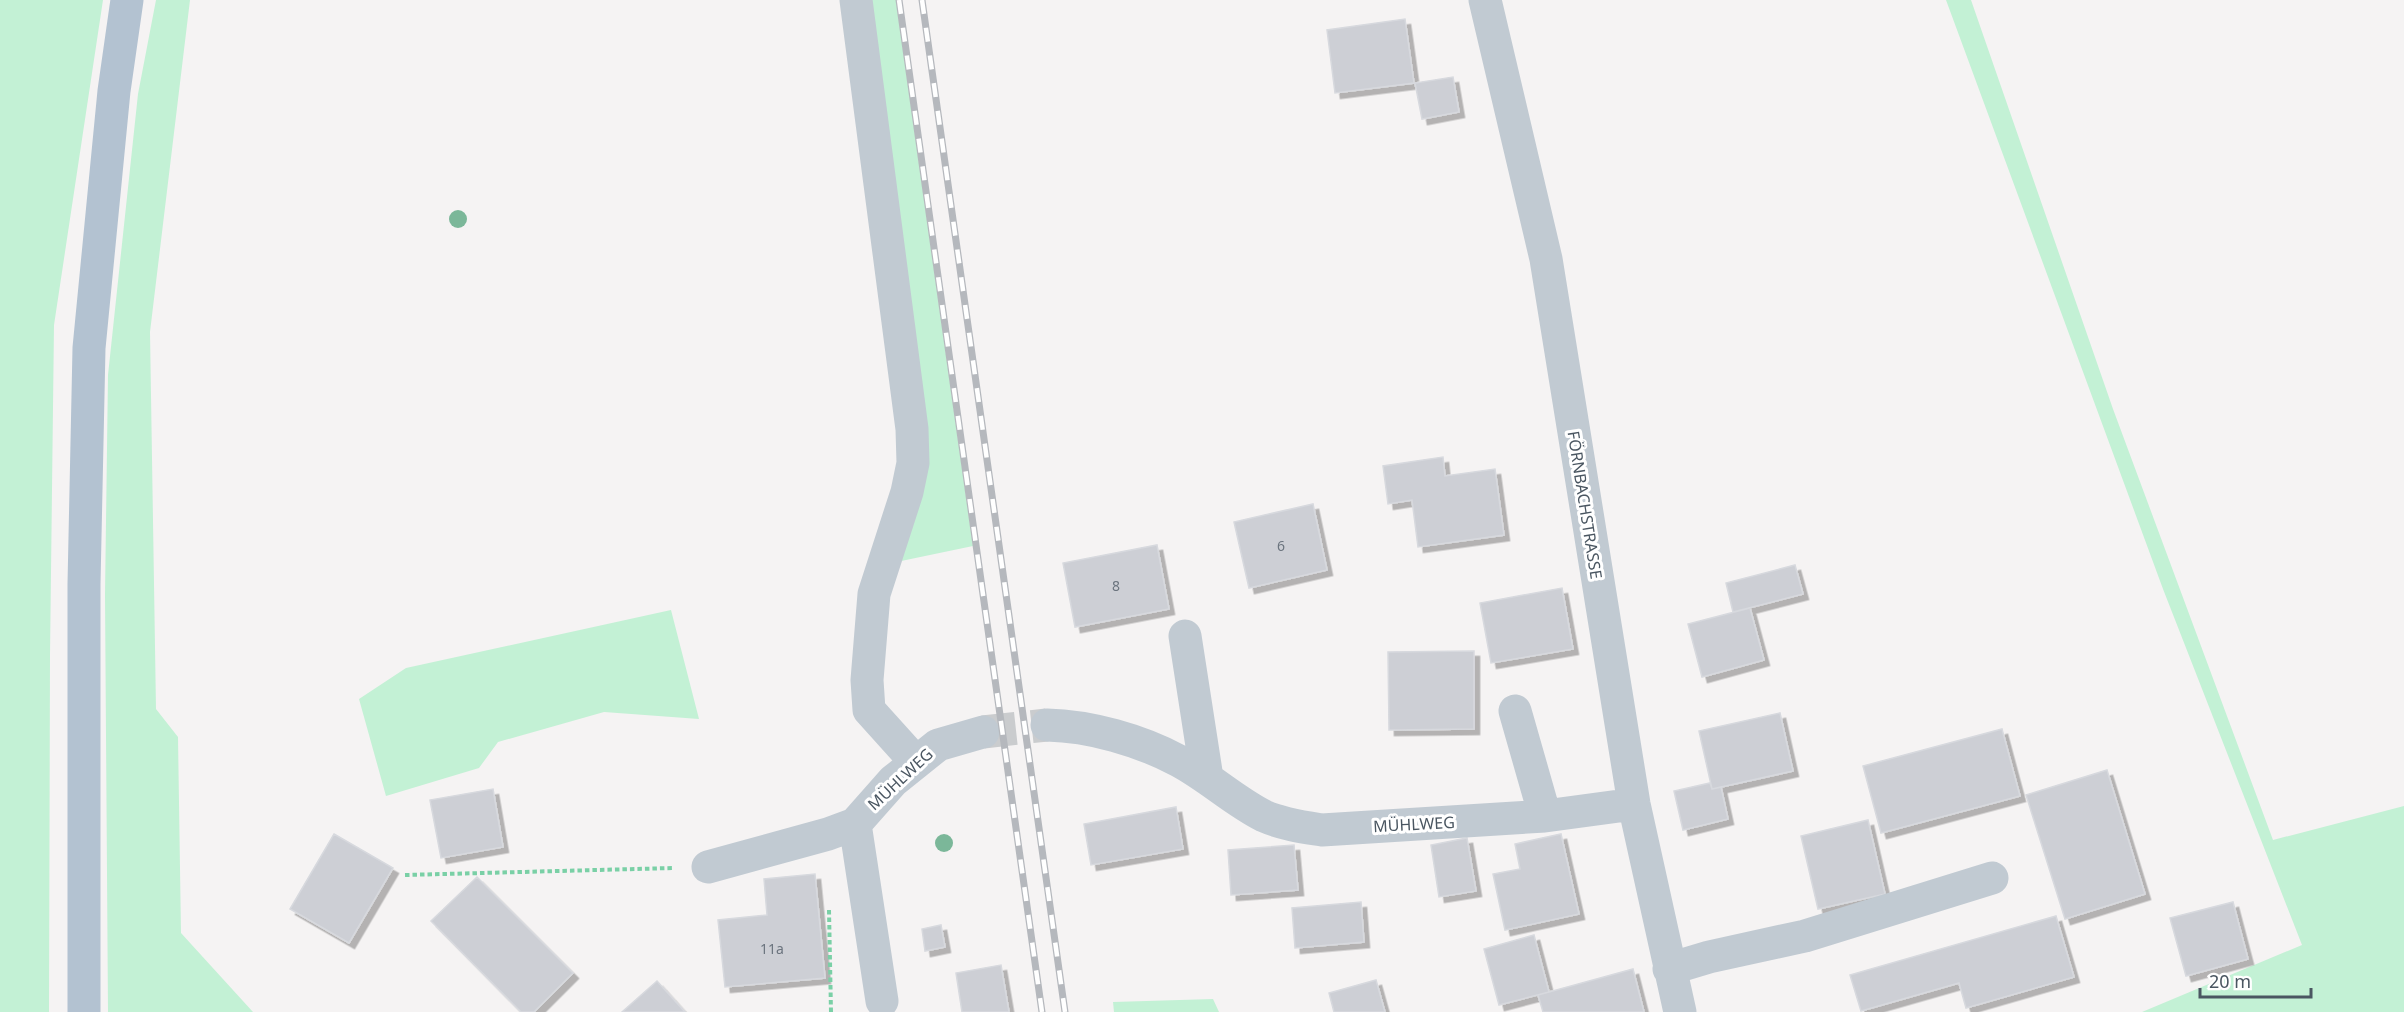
<svg xmlns="http://www.w3.org/2000/svg" width="2404" height="1012" font-family="'Noto Sans',sans-serif">
<style>
.green{fill:#c3f1d5}
.building{fill:#cdcfd5;stroke:#d7d9de;stroke-width:1.5;filter:url(#shadow)}
.lines{fill:none;stroke-linecap:round;stroke-linejoin:round}
.minor-tunnel{stroke:#caccce;stroke-width:33;stroke-dasharray:33 16;stroke-linecap:butt}
.path{stroke:#7ad0a6;stroke-width:4;stroke-dasharray:4.5 3;stroke-linecap:butt}
.minor{stroke:#c1cad2;stroke-width:33}
.major{stroke:#b3c2d1;stroke-width:33}
.rail-casing{stroke:#b5b8bd;stroke-width:7}
.rail{stroke:#fff;stroke-width:4.5;stroke-dasharray:14;stroke-linecap:butt}
.tree{fill:#7bb799}
.labels{text-anchor:middle;stroke-width:6;stroke-linejoin:round;paint-order:stroke}
.number-label{font-size:14px;fill:#6b747e}
.street-label{font-size:16px;fill:#4a5661;stroke:#fff}
</style>
<defs>
<filter id="shadow"><feDropShadow dx="5.5" dy="5.5" stdDeviation="0" flood-color="#0004"/></filter>
</defs>
<rect width="100%" height="100%" fill="#f5f3f3"/>
<path class="green" d="M0 0H103L54 325 50 655 49 1012H0Z
M156 0H190L150 332 156 709 178 737 181 933 253 1012H108L105 595 108 375 138 94Z
M861 0H896L973 546 882 565 907 492Z
M1946 0H1971L2113 409 2273 840 2404 806V1012H2142L2302 945 2163 589Z
M671 610 699 719 604 712 498 742 479 768 386 796 359 699 406 668Z
M1213 999 1219 1012H1114L1113 1002Z"/>
<path class="building" d="M1405 19 1414 83 1335 93 1327 30Z
M1453 77 1459 112 1422 119 1415 83Z
M1443 457 1445 476 1495 469 1504 535 1418 547 1412 500 1388 504 1383 466Z
M1313 504 1327 570 1249 588 1234 522Z
M1157 545 1169 609 1075 627 1063 563Z
M1795 565 1803 594 1733 612 1726 583Z
M1562 588 1573 649 1491 663 1480 603Z
M1750 608 1764 660 1702 677 1688 624Z
M1474 651V729L1389 730 1388 652Z
M1780 713 1793 771 1712 789 1699 731Z
M2002 729 2020 796 1881 833 1863 766Z
M2107 770 2145 894 2065 919 2026 795Z
M1710 783 1712 789 1721 787 1728 819 1683 830 1674 791Z
M493 789 503 847 441 858 430 800Z
M1176 807 1183 849 1091 865 1084 824Z
M1868 820 1885 894 1818 909 1801 836Z
M334 834 393 868 349 943 290 909Z
M1561 834 1579 914 1505 930 1493 874 1520 869 1515 844Z
M1467 838 1476 891 1439 897 1431 845Z
M1294 845 1298 890 1231 895 1228 850Z
M815 874 825 978 725 987 718 920 767 915 764 879Z
M477 877 573 973 534 1012H521L431 921Z
M1361 902 1364 942 1295 948 1292 908Z
M2233 902 2248 959 2186 976 2170 918Z
M2056 916 2074 977 1966 1008 1959 983 1861 1011 1850 975Z
M941 925 945 947 925 951 922 929Z
M1534 935 1549 992 1499 1005 1484 949Z
M1001 965 1009 1012H962L956 973Z
M1633 969 1644 1012H1543L1538 995Z
M1376 980 1385 1012H1334L1329 993Z
M657 981 685 1012H622Z"/>
<g class="lines">
<path class="minor-tunnel" d="M983 732 1047 725"/>
<path class="path" d="M405 875 674 868
M829 910 831 1012"/>
<path class="minor" d="M856 0 912 429 913 463 907 492 874 594 867 680 869 710 915 761
M1485 0 1546 259 1634 804 1680 1012
M1185 636 1207 778
M1515 711 1545 816
M1047 725C1090 726 1140 740 1179 761 1209 777 1234 801 1264 816 1282 824 1303 827 1322 830L1545 816 1634 804
M855 824 882 1001
M708 867 828 834 855 824 893 781 938 745 983 732
M1669 969 1709 957 1805 936 1992 878"/>
<path class="major" d="M84 1012V584L89 348 114 91 127 0"/>
<g class="rail-casing">
<path id="rail" d="M899 0 1042 1012
M922 0 1065 1012"/>
</g>
<use href="#rail" class="rail"/>
</g>
<g class="tree">
<circle cx="458" cy="219" r="9"/>
<circle cx="944" cy="843" r="9"/>
</g>
<g class="labels">
<g class="number-label">
<text x="1281" y="551">6</text>
<text x="1116" y="591">8</text>
<text x="772" y="954">11a</text>
</g>
<g class="street-label">
<text transform="translate(1585 505) rotate(81)" y="6">FÖRNBACHSTRASSE</text>
<text transform="translate(900 779) rotate(-43)" y="6">MÜHLWEG</text>
<text transform="translate(1414 824) rotate(-3)" y="6">MÜHLWEG</text>
</g>
</g>
<path d="M2200 988v9h111v-9" fill="none" stroke="#4a5661" stroke-width="3"/>
<text x="2209" y="988" font-size="18" fill="#4a5661" stroke="#ffffff" stroke-width="4.5" paint-order="stroke">20 m</text>
</svg>
